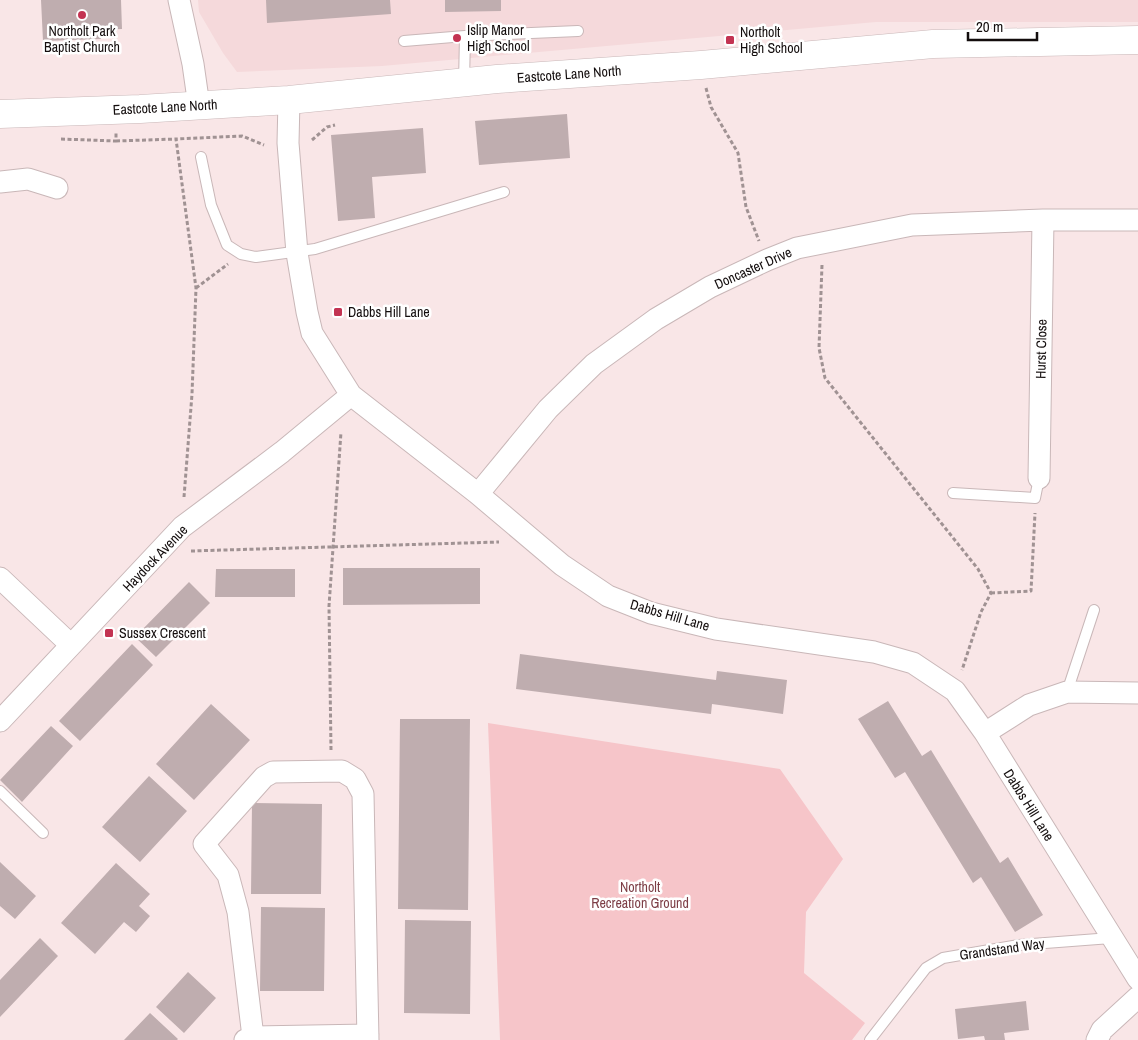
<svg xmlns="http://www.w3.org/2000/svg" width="1138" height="1040" font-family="'Archivo Narrow',sans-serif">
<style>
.built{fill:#f5d9db}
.green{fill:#f6c5c9}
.building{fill:#bfadaf}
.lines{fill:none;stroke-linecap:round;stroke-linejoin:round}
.lane-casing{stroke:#c9b7b8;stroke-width:12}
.street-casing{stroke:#c9b7b8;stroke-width:23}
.secondary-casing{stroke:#c9b7b8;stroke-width:29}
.path{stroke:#a09293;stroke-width:3;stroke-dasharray:4 2.5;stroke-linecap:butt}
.lane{stroke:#fff;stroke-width:10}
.street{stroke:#fff;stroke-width:21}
.secondary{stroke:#fff;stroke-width:28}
.poi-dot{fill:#c33352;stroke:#fff;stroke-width:2}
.labels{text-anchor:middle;stroke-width:5;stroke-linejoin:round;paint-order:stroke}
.poi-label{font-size:14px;fill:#130d0d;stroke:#fff;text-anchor:start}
.street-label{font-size:14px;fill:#130d0d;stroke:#fff}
.park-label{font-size:14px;fill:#7d3e46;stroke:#fff}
</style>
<rect width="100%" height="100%" fill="#f9e6e7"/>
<path class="built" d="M198 0H1138V22H876L382 66 237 72 223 53 199 12Z"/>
<path class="green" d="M488 723 780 769 843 859 806 912 804 973 865 1023 852 1040H500Z"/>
<path class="building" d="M41 0H121L122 29 100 30 101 39 43 41Z
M266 0H390L391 14 267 23Z
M445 0H501V11L445 12Z
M567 114 570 158 479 165 475 121Z
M423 128 426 173 372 177 375 218 338 221 331 135Z
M343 568H480V604L343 605Z
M216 569H295V597H215Z
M189 582 210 603 156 657 135 637Z
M132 644 153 665 80 741 59 721Z
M520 654 716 680 717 671 787 680 783 714 712 704 711 714 516 689Z
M888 701 922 756 931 750 1000 863 1008 857 1043 915 1015 932 981 877 973 883 905 772 895 778 858 719Z
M211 704 250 740 194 800 156 764Z
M400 719H470L468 910 398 909Z
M51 726 73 746 22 802 0 780Z
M149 776 187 811 140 862 102 827Z
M252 803 322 804 321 894H251Z
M0 862 36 896 15 919 0 906Z
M116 863 150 894 139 906 150 916 136 932 124 922 95 954 61 923Z
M261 907 325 908 324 991H260Z
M405 920 471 921 470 1014 404 1013Z
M40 938 58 956 0 1017V980Z
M188 972 216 998 184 1033 156 1007Z
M1026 1001 1029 1030 1004 1033 1005 1040H985L984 1036 958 1039 955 1009Z
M150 1013 178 1039 177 1040H124Z"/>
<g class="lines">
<g class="lane-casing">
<path id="lane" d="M404 41 465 36 578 31
M464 82 465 36
M201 157 211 205 227 245 241 254 256 257 315 249 504 192
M953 493 1035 498 1039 478
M1067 692 1094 610
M0 791 43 833
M870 1040 926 968 943 958 1019 945 1111 938"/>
</g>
<g class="street-casing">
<path id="street" d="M179 0 193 64 199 106
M289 100 288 143 297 253 307 312 312 333 351 395 478 494 562 565 608 596 651 613 716 629 874 652 913 663 955 691 985 733 1138 979
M0 182 28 179 57 188
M1039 478 1043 220
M478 494 548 409 594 364 656 319 710 287 767 260 797 248 912 225 1043 220H1138
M0 578 71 645
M0 721 182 527 282 452 351 395
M985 733 1029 705 1067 692 1138 693
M253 1037 238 912 228 875 204 844 264 777 273 772 342 771 355 779 363 794 368 1040
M245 1040 253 1037 368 1035
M1097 1040 1102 1030 1138 997"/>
</g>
<g class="secondary-casing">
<path id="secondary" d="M0 114 140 109 289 100 497 79 701 65 933 44 1138 40"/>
</g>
<path class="path" d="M706 88 711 107 738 153 746 207 759 241
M61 139 116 141V133
M312 140 327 127 335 125
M116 141 176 139
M822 265 819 348 825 378 978 569 991 593 981 612 962 670
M196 288 228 264
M184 497 192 394 196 288 176 139 242 136 264 145
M191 551 499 542
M991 593 1031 591 1035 513
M331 750 329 606 341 432"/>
<use href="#lane" class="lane"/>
<use href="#street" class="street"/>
<use href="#secondary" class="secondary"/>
</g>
<g class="poi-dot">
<circle cx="82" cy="15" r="5"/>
<circle cx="457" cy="38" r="5"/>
<rect x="725" y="35" width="10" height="10" rx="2.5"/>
<rect x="333" y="307" width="10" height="10" rx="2.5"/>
<rect x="104" y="628" width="10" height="10" rx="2.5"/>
</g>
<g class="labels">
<g class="poi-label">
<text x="467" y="35">Islip Manor<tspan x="467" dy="16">High School</tspan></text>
<text x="82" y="36" text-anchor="middle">Northolt Park<tspan x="82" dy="16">Baptist Church</tspan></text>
<text x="740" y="37">Northolt<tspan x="740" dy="16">High School</tspan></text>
<text x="348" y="317">Dabbs Hill Lane</text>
<text x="119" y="638">Sussex Crescent</text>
</g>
<g class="street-label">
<text transform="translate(569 74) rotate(-4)" y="5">Eastcote Lane North</text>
<text transform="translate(165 107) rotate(-3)" y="5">Eastcote Lane North</text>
<text transform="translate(753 268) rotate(-24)" y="5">Doncaster Drive</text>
<text transform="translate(1041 349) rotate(-89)" y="5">Hurst Close</text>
<text transform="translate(155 558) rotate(-46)" y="5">Haydock Avenue</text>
<text transform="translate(670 615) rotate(16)" y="5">Dabbs Hill Lane</text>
<text transform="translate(1029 805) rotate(58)" y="5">Dabbs Hill Lane</text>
<text transform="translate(1002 949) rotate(-8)" y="5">Grandstand Way</text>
</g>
<g class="park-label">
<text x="640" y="892">Northolt<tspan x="640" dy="16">Recreation Ground</tspan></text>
</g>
</g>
<path d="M968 32v8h69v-8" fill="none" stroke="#130d0d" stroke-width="2.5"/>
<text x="976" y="32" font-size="15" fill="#130d0d" stroke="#ffffff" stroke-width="4" paint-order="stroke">20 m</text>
</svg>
